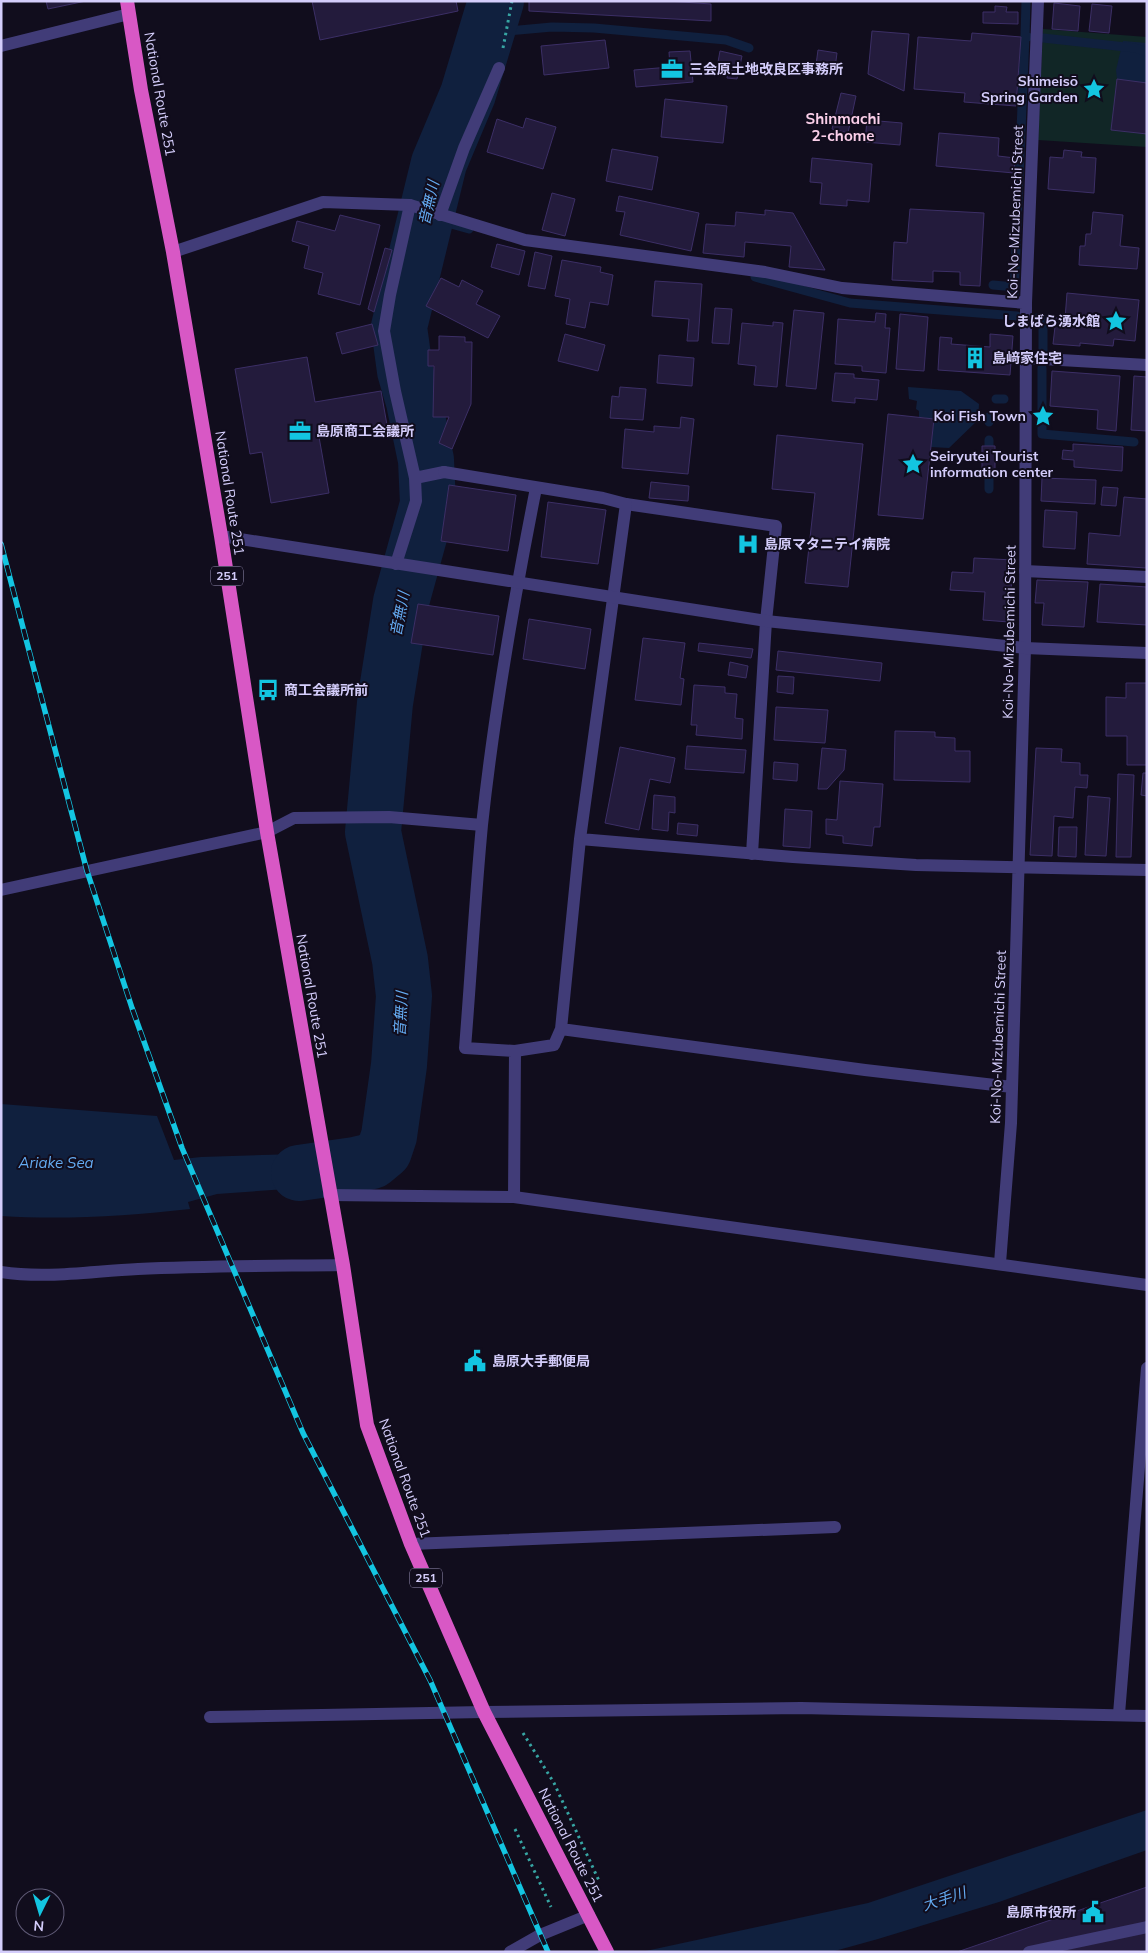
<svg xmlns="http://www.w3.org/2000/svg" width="1148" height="1953" font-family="Mulish,'Noto Sans JP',sans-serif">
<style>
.green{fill:#112626}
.water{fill:#10203e}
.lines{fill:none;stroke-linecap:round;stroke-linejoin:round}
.stream{stroke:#10203e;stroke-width:9}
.river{stroke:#10203e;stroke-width:56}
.building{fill:#231b3c;stroke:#3c2f66}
.path{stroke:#37a5a3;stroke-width:3;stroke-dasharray:2.5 4;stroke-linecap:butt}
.service{stroke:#413c78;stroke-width:12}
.minor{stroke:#413c78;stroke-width:12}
.tertiary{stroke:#413c78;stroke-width:12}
.trunk{stroke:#d858c5;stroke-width:14}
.rail-casing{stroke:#13c5e1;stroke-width:5.5}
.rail{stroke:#110d1d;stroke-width:4;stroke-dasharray:11;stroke-linecap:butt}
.labels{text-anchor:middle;stroke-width:4;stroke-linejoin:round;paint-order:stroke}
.shield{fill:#110d1d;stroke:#9a93b8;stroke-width:1}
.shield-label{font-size:12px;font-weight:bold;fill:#d4cdfb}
.poi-label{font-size:14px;font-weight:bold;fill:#d4cdfb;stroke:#110d1d;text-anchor:start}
.street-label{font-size:14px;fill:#d4cdfb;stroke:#110d1d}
.neighbourhood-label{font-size:15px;font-weight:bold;fill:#fbcfe9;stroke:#110d1d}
.water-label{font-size:15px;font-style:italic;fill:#64abf2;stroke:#110d1d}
</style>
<rect width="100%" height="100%" fill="#110d1d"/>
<path class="green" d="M1043 29 1147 37V147L1038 140Z"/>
<path class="water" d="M1123 41 1147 43V83L1117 79 1116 70Z
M908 387 961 391 979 404 978 420 949 448 931 447 934 419 919 417V411L916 409 917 401 909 399Z
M1 1104 157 1116 174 1160 201 1157 296 1154 301 1188 217 1194 188 1202 190 1209C128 1216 64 1220 1 1216Z
M1147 1810V1850L999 1902 878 1939 831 1952H641L868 1903Z"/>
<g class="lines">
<path class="stream" d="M1026 1 1025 36 1028 37
M486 33 552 27 594 28 726 40 749 48
M1043 38 1135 48 1147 52
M426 217 469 229
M755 277 850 303 1017 316
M993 285 1015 287
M1014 295 1025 36
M1037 318 1043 319V351
M1042 368V434L1134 442
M996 399H1004
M989 417V422
M989 440V489"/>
<path class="river" d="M299 1173 355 1165 372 1161 384 1151 389 1136 399 1065 404 996 400 960 373 832 385 703 401 602 428 504 426 460 414 402 405 371 399 327 439 163 468 94 496 1"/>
</g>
<path class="building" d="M46 1H86L48 9Z
M312 1H456L458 11 320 40Z
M529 1H667L711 4V21L529 11Z
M1054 3 1080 6 1078 31 1052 29Z
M1092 4 1112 6 1109 33 1089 31Z
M995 6 1007 7 1006 12H1018V24L983 23V12H995Z
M872 31 909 34 904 91 868 74Z
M972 33 1021 37 1016 106 964 102 965 93 914 89 918 37 971 41Z
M605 40 609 68 544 75 541 46Z
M818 50 837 53 835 68 816 65Z
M690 51 693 82 636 87 634 70 670 67 669 52Z
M720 51 742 56 737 79 727 78 729 65 718 62Z
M1117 79 1147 83V134L1111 130Z
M841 93 856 96 848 133 832 129Z
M665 99 727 106 723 143 661 137Z
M526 118 556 127 543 169 487 152 497 119 523 128Z
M867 120 902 123 900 145 865 142Z
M939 133 999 138 998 156 1015 158 1014 173 936 166Z
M612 149 658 157 652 190 606 181Z
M1064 150 1082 152 1081 157 1096 158 1094 193 1048 189 1050 157 1063 158Z
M812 158 872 164 869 202 847 200V206L820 204 822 183 810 182Z
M552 193 575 199 565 236 542 230Z
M619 196 699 213 691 251 620 235 625 212 616 211Z
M910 209 984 213 980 286 960 285V272L933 271V282L892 280 894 242 907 243Z
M765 210 793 213 825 270 789 267 791 246 745 242 744 257 703 253 706 224 735 226 736 212 765 215Z
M1093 212 1123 215 1120 246 1139 248 1137 269 1079 265 1080 246H1085L1086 234H1091Z
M340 215 380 225 360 305 318 294 323 273 304 268 309 246 292 241 297 221 335 231Z
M497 244 525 251 519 275 491 267Z
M385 248 392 250 374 312 368 309Z
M535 252 552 256 545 289 528 286Z
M562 260 601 267 600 272 613 275 608 305 590 302 585 328 566 324 570 299 555 296Z
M441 278 459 287 462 280 483 291 476 304 500 316 488 338 426 306Z
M655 281 702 284 698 341H687L689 319 652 316Z
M1067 293 1139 300 1135 341 1114 339 1113 346 1080 343V346L1053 344 1056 318 1065 319Z
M715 308 732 309 729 344 712 343Z
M794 310 824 313 816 389 786 386Z
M876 313 886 314 885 328H890L886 373 862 371V366L835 364 838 319 875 322Z
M900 314 928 317 924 371 896 369Z
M773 322 783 323 777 387 754 385 756 366 738 364 742 323 773 326Z
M372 324 378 345 342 354 336 333Z
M565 334 605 345 598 371 558 361Z
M990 334 1013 336 1010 375 938 370 940 337 952 338 951 344 990 347Z
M439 336 465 337V342H472L471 404 452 449 439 443 449 417H433L434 366H428V350H439Z
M659 355 694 358 692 386 657 383Z
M307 357 315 402 381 391 387 425 319 437 329 493 271 503 262 452 250 454 235 369Z
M1052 371 1120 376 1116 431 1097 429 1098 410 1050 406Z
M835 373 854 374V378L879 380 877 400 855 398V403L832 401Z
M1134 376 1147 377V431L1131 430Z
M620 387 646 389 643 420 610 418 612 396 619 397Z
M888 414 934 419 923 519 878 515Z
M681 417 694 419 688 474 622 468 625 429 654 432V426L680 428Z
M777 435 863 444 848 587 805 583 815 493 772 489Z
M1073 444 1123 447 1122 471 1074 467V460L1062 459 1063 450 1073 451Z
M982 446H995V472H982Z
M1042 478 1096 480 1095 504 1041 501Z
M651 482 689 486 688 501 649 498Z
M449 485 516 495 508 551 441 541Z
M1103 487 1118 488 1116 506 1101 505Z
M1124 497 1147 499 1146 568 1087 564 1089 533 1120 536Z
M548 502 606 510 598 564 541 557Z
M1045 510 1077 512 1075 549 1043 547Z
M974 558 1013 560 1009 622 983 620 985 592 950 590 952 572 973 573Z
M1037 580 1088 582 1084 627 1042 625 1044 603H1035Z
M1100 584 1147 587V625L1097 622Z
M418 604 499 616 493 655 411 643Z
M529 619 591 629 585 669 523 659Z
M643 638 685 643 680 678 684 679 681 705 635 700Z
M699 643 753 649 751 658 698 651Z
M778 651 882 663 880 681 776 670Z
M730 662 748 666 746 678 728 675Z
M778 676 794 677 793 694 777 692Z
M1126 683H1147V765H1127V736H1106V697L1126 698Z
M694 685 725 687V693L737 694 735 718 743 719 742 739 696 735 697 725H691Z
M776 707 828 710 825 743 774 740Z
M895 731 935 732V737L955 738V751H970V782L894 780Z
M687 746 746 750 744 773 685 769Z
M620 747 675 758 670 783 650 779 639 830 605 823Z
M822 748 846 750 844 770 827 789H818Z
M1036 748 1062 749 1061 762 1080 763V775H1088L1087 788 1075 787 1073 818 1054 816 1052 856 1030 855Z
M774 762 798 764 797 781 773 779Z
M1143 773H1147V796L1141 795Z
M1118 774 1134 775 1131 857H1116Z
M840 781 883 784 880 827H874L872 846 843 843V836L826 834V819L837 820Z
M654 795 675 797V813L669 812 668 831 652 829Z
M1088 796 1110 798 1106 856 1085 855Z
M785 809 812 811 810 848 783 846Z
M678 823 698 825 697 836 677 834Z
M1059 827H1077L1076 857 1058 856Z
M1147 1887V1952H957Z"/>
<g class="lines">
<path class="path" d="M503 48 512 1
M523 1733 554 1783 600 1883
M515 1829 551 1907"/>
<path class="service" d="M1026 358 1147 365
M415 478 444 472
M626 504 776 526 766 621
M396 564 416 501 415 478 395 391 384 331 390 295 410 205
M1025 571 1147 577
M210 1717 484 1712
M1029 1952 1147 1927"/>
<path class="minor" d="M1 46 129 14
M440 215 464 148 499 68
M173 252 323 202 410 205 525 240 765 272 842 288 1026 303
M444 472 603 498 626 504 580 839 561 1029 554 1045 515 1051 514 1197
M580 839 793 857 916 865 1147 870
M752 854 766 621
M1 890 267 832 294 818 389 817 482 825
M561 1029 865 1070 1012 1087
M515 1051 465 1048C471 974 475 899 482 825 494 712 514 599 536 488
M329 1195 514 1197 1147 1285
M1000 1263 1011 1123 1025 648 1026 303 1038 1
M1 1272C47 1279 92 1271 138 1269 206 1266 274 1266 343 1265
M411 1544 835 1527
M484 1712 801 1708 1147 1716
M1119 1714 1147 1368
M510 1952 540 1935 589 1915"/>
<path class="tertiary" d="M221 536 766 621 1025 648 1147 653"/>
<path class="trunk" d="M127 1 141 90 173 252 221 536 267 832 343 1265 367 1425 411 1544 484 1712 607 1952"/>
<g class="rail-casing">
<path id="rail" d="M1 544 87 871 132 1008 182 1148 303 1433 430 1680 548 1952"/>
</g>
<use href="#rail" class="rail"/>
</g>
<defs>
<g id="office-bare" transform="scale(1.725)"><path d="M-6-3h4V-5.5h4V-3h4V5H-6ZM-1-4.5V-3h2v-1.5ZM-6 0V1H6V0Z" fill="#13c5e1" stroke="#110d1d" stroke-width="2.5" paint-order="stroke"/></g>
<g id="sight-bare" transform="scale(1.725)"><path d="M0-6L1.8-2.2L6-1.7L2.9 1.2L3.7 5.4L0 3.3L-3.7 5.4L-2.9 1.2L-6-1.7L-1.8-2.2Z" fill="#13c5e1" stroke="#110d1d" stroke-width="2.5" paint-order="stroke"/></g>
<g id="building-bare" transform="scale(1.725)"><path d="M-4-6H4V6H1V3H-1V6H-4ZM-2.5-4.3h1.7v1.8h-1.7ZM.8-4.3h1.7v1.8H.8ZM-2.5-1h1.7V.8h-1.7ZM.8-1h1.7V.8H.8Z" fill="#13c5e1" stroke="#110d1d" stroke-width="2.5" paint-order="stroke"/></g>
<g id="hospital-bare" transform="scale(1.725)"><path d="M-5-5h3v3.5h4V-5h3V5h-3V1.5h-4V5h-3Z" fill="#13c5e1" stroke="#110d1d" stroke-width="2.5" paint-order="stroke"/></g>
<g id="bus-bare" transform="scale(1.725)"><path d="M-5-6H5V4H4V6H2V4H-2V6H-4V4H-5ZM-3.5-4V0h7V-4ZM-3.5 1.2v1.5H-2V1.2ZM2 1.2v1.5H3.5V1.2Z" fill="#13c5e1" stroke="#110d1d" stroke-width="2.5" paint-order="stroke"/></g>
<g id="civic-bare" transform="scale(1.725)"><path d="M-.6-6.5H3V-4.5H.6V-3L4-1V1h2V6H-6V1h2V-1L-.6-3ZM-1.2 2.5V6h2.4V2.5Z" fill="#13c5e1" stroke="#110d1d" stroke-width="2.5" paint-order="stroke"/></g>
</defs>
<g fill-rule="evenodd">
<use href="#office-bare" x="672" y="69"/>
<use href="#sight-bare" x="1094" y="89"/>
<use href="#sight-bare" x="1116" y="321"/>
<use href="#building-bare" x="975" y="358"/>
<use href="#sight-bare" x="1043" y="416"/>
<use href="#office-bare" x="300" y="431"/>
<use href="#sight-bare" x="913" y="464"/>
<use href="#hospital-bare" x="748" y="544"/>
<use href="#bus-bare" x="268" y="690"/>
<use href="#civic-bare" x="475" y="1361"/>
<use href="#civic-bare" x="1093" y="1912"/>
</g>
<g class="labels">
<g class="shield">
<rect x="211" y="566.5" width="32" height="19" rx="4"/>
<rect x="410" y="1568.5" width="32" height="19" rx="4"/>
</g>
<g class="shield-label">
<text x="227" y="580">251</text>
<text x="426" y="1582">251</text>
</g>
<g class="poi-label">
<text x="689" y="74">三会原土地改良区事務所</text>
<text x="1078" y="86" text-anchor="end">Shimeisō<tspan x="1078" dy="16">Spring Garden</tspan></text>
<text x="1100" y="326" text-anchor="end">しまばら湧水館</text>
<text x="992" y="363">島﨑家住宅</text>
<text x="1026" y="421" text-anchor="end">Koi Fish Town</text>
<text x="316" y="436">島原商工会議所</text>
<text x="930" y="461">Seiryutei Tourist<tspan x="930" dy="16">information center</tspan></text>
<text x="764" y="549">島原マタニテイ病院</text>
<text x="284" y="695">商工会議所前</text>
<text x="492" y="1366">島原大手郵便局</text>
<text x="1076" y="1917" text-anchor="end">島原市役所</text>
</g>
<g class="street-label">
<text transform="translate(160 94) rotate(80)" y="5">National Route 251</text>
<text transform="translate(1015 212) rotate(-88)" y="5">Koi-No-Mizubemichi Street</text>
<text transform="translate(230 493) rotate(81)" y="5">National Route 251</text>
<text transform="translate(1009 632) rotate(-89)" y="5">Koi-No-Mizubemichi Street</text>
<text transform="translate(312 996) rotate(80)" y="5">National Route 251</text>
<text transform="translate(998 1037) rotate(-88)" y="5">Koi-No-Mizubemichi Street</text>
<text transform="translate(405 1478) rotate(70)" y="5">National Route 251</text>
<text transform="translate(571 1845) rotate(63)" y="5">National Route 251</text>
</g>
<g class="neighbourhood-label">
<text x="843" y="124">Shinmachi<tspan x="843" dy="17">2-chome</tspan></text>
</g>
<g class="water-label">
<text transform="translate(429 203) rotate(-77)" y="5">音無川</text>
<text transform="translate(400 614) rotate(-79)" y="5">音無川</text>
<text transform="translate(401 1014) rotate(-87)" y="5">音無川</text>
<text x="56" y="1168">Ariake Sea</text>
<text transform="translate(944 1899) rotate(-18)" y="5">大手川</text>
</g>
</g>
<rect width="1148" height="1953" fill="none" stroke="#d4cdfb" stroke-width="5"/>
<g transform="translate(40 1913) rotate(185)"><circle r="24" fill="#110d1d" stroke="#5f5a76"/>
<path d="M0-4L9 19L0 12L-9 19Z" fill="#13c5e1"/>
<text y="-8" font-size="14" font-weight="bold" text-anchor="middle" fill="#d4cdfb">N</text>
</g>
</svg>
